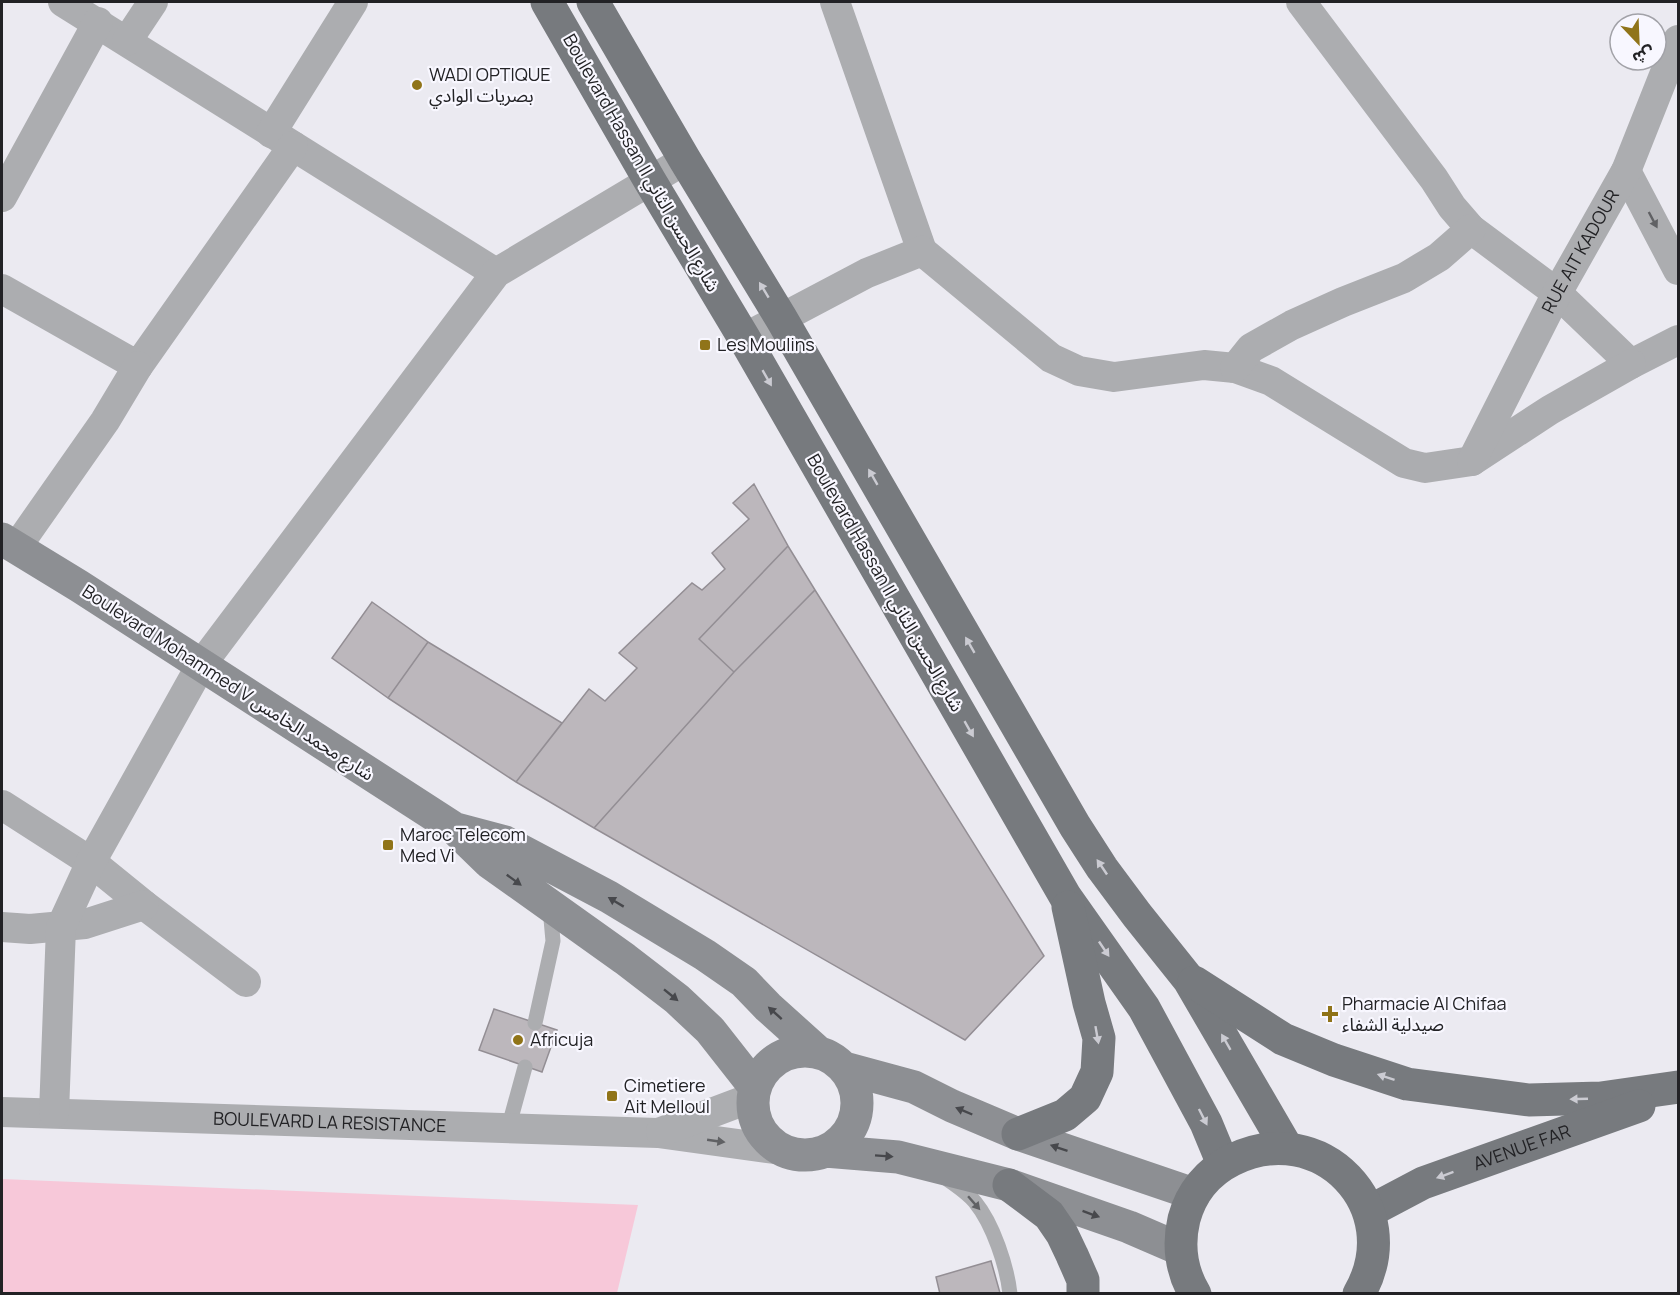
<svg xmlns="http://www.w3.org/2000/svg" width="1680" height="1295" font-family="Manrope,'Noto Sans Arabic',sans-serif">
<style>
.green{fill:#f7c8d9}
.building{fill:#bcb7bc;stroke:#938e94;stroke-width:1.5}
.lines{fill:none;stroke-linecap:round;stroke-linejoin:round}
.service{stroke:#acadb0;stroke-width:15}
.minor{stroke:#acadb0;stroke-width:30}
.secondary{stroke:#8d8f93;stroke-width:33}
.primary{stroke:#777a7e;stroke-width:33}
.oneway{fill:#606164}
.oneway2{fill:#cbcbd2}
.oneway3{fill:#47484c}
.poi-dot{fill:#907419;stroke:#f8f7ff;stroke-width:2}
.labels{text-anchor:middle;stroke-width:4.5;stroke-linejoin:round;paint-order:stroke}
.poi-label{font-size:18px;fill:#222225;stroke:#f8f7ff;text-anchor:start}
.street-label{font-size:18px;fill:#222225;stroke:#f8f7ff}
</style>
<rect width="100%" height="100%" fill="#ebeaf1"/>
<path class="green" d="M2 1179 638 1205 617 1293 2 1294Z"/>
<path class="building" d="M754 484 788 546 699 639 734 672 594 828 516 782 589 689 605 701 637 668 619 653 692 583 702 590 725 569 712 553 749 519 733 503Z
M788 546 815 590 734 672 699 639Z
M815 590 1044 956 965 1040 594 828 734 672Z
M372 602 428 642 388 698 332 658Z
M428 642 562 723 516 782 388 698Z
M494 1009 557 1030 542 1072 479 1050Z
M991 1261 1000 1293 940 1294 936 1277Z"/>
<g class="lines">
<path class="service" d="M535 1023 553 941 550 908
M508 1129 525 1067
M946 1178C955 1185 968 1193 975 1202 993 1224 1007 1266 1010 1294"/>
<g class="minor">
<path d="M63 2 496 273"/>
<path d="M835 2 922 251"/>
<path d="M1301 2 1434 179 1452 207 1471 229 1557 293 1631 364 1678 340"/>
<path d="M127 41 153 2"/>
<path d="M271 133 353 2"/>
<path d="M1626 171 1678 270"/>
<path d="M2 197 98 22"/>
<path d="M2 289 138 366 293 146"/>
<path d="M744 338 867 273 922 251 1051 358 1079 371 1114 377 1204 365 1235 368 1271 381 1404 463 1425 468 1472 461 1550 410 1631 364"/>
<path d="M1235 368 1251 348 1292 325 1343 302 1404 278 1439 257 1471 229"/>
<path id="s1" d="M1472 461 1557 293 1626 171 1678 40"/>
<path d="M16 548 105 421 138 366"/>
<path d="M2 805 91 862 144 905 246 982"/>
<path d="M2 927 30 929 85 924 144 905"/>
<path id="s2" d="M2 1112 658 1133 782 1150"/>
<path d="M54 1113 61 927 91 862 201 665 496 273 685 160"/>
<path d="M661 1132 751 1098"/>
</g>
<path class="secondary" d="M2 539 79 586 454 828 489 862 625 959 677 999 710 1030 754 1086
M456 829 505 842 609 897 705 955 744 982 768 1007 818 1052
M753 1103a52 52 0 1 1 104 0a52 52 0 1 1-104 0Z
M844 1068 914 1087 952 1106 1018 1134 1194 1194
M825 1151 898 1157 1009 1185 1129 1227 1180 1249"/>
<g class="primary">
<path d="M547 2 650 181 744 338 1065 896 1144 1008 1206 1123 1223 1164"/>
<path d="M593 2 685 160 781 318 1075 826 1102 868 1137 915 1189 980 1287 1148"/>
<path d="M1194 982 1283 1039 1334 1060 1407 1084 1529 1100 1601 1098 1678 1087"/>
<path d="M1018 1134 1065 1115 1085 1098 1097 1072 1099 1038 1089 1003 1068 907"/>
<path d="M1009 1185 1049 1215 1062 1234 1072 1255 1083 1280V1294"/>
<path id="s3" d="M1370 1211 1423 1183 1639 1106"/>
<path d="M1195 1294C1181 1271 1178 1244 1184 1219 1191 1193 1208 1172 1232 1160 1320 1116 1409 1207 1359 1294"/>
</g>
</g>
<defs><path id="oneway-solid" d="M-6-.8H1V-3.2L6.5 0L1 3.2V.8H-6Z" transform="scale(1.5)"/></defs>
<g class="oneway">
<use href="#oneway-solid" transform="translate(1653 220) rotate(62)"/>
<use href="#oneway-solid" transform="translate(716 1141) rotate(8)"/>
<use href="#oneway-solid" transform="translate(974 1203) rotate(49)"/>
</g>
<g class="oneway2">
<use href="#oneway-solid" transform="translate(764 290) rotate(-121)"/>
<use href="#oneway-solid" transform="translate(767 378) rotate(60)"/>
<use href="#oneway-solid" transform="translate(873 477) rotate(-120)"/>
<use href="#oneway-solid" transform="translate(970 645) rotate(-120)"/>
<use href="#oneway-solid" transform="translate(969 729) rotate(60)"/>
<use href="#oneway-solid" transform="translate(1102 867) rotate(-124)"/>
<use href="#oneway-solid" transform="translate(1104 949) rotate(56)"/>
<use href="#oneway-solid" transform="translate(1097 1035) rotate(80)"/>
<use href="#oneway-solid" transform="translate(1226 1042) rotate(-120)"/>
<use href="#oneway-solid" transform="translate(1386 1077) rotate(-162)"/>
<use href="#oneway-solid" transform="translate(1579 1099) rotate(178)"/>
<use href="#oneway-solid" transform="translate(1203 1117) rotate(63)"/>
<use href="#oneway-solid" transform="translate(1445 1175) rotate(160)"/>
</g>
<g class="oneway3">
<use href="#oneway-solid" transform="translate(514 880) rotate(36)"/>
<use href="#oneway-solid" transform="translate(616 902) rotate(-149)"/>
<use href="#oneway-solid" transform="translate(671 995) rotate(39)"/>
<use href="#oneway-solid" transform="translate(775 1013) rotate(-138)"/>
<use href="#oneway-solid" transform="translate(964 1111) rotate(-157)"/>
<use href="#oneway-solid" transform="translate(1059 1148) rotate(-161)"/>
<use href="#oneway-solid" transform="translate(884 1156) rotate(4)"/>
<use href="#oneway-solid" transform="translate(1091 1214) rotate(20)"/>
</g>
<g class="poi-dot">
<circle cx="417" cy="85" r="6"/>
<rect x="699" y="339" width="12" height="12" rx="3"/>
<rect x="382" y="839" width="12" height="12" rx="3"/>
<path d="M1327 1005h6v6h6v6h-6v6h-6v-6h-6v-6h6z"/>
<circle cx="518" cy="1040" r="6"/>
<rect x="606" y="1090" width="12" height="12" rx="3"/>
</g>
<g class="labels">
<g class="poi-label">
<text x="429" y="81">WADI OPTIQUE<tspan x="429" dy="21">بصريات الوادي</tspan></text>
<text x="717" y="351">Les Moulins</text>
<text x="400" y="841">Maroc Telecom<tspan x="400" dy="21">Med Vi</tspan></text>
<text x="1342" y="1010">Pharmacie Al Chifaa<tspan x="1342" dy="21">صيدلية الشفاء</tspan></text>
<text x="530" y="1046">Africuja</text>
<text x="624" y="1092">Cimetiere<tspan x="624" dy="21">Ait Melloul</tspan></text>
</g>
<g class="street-label">
<text transform="translate(641 163) rotate(60)" y="6">Boulevard Hassan II شارع الحسن الثاني</text>
<text dy="6" stroke="none"><textPath href="#s1" startOffset="236">RUE AIT KADOUR</textPath></text>
<text transform="translate(885 583) rotate(60)" y="6">Boulevard Hassan II شارع الحسن الثاني</text>
<text transform="translate(228 683) rotate(33)" y="6">Boulevard Mohammed V شارع محمد الخامس</text>
<text dy="6" stroke="none"><textPath href="#s2" startOffset="328">BOULEVARD LA RESISTANCE</textPath></text>
<text dy="6" stroke="none"><textPath href="#s3" startOffset="165">AVENUE FAR</textPath></text>
</g>
</g>
<rect width="1680" height="1295" fill="none" stroke="#222225" stroke-width="6"/>
<g transform="translate(1638 42) rotate(157)"><circle r="28" fill="#f8f7ff" stroke="#a2a2a8" stroke-width="1.5"/>
<path d="M0-4.5L10 22L0 15L-10 22Z" fill="#907419"/>
<text y="-9" font-size="16" font-weight="bold" text-anchor="middle" fill="#222225">ش</text>
</g>
</svg>
